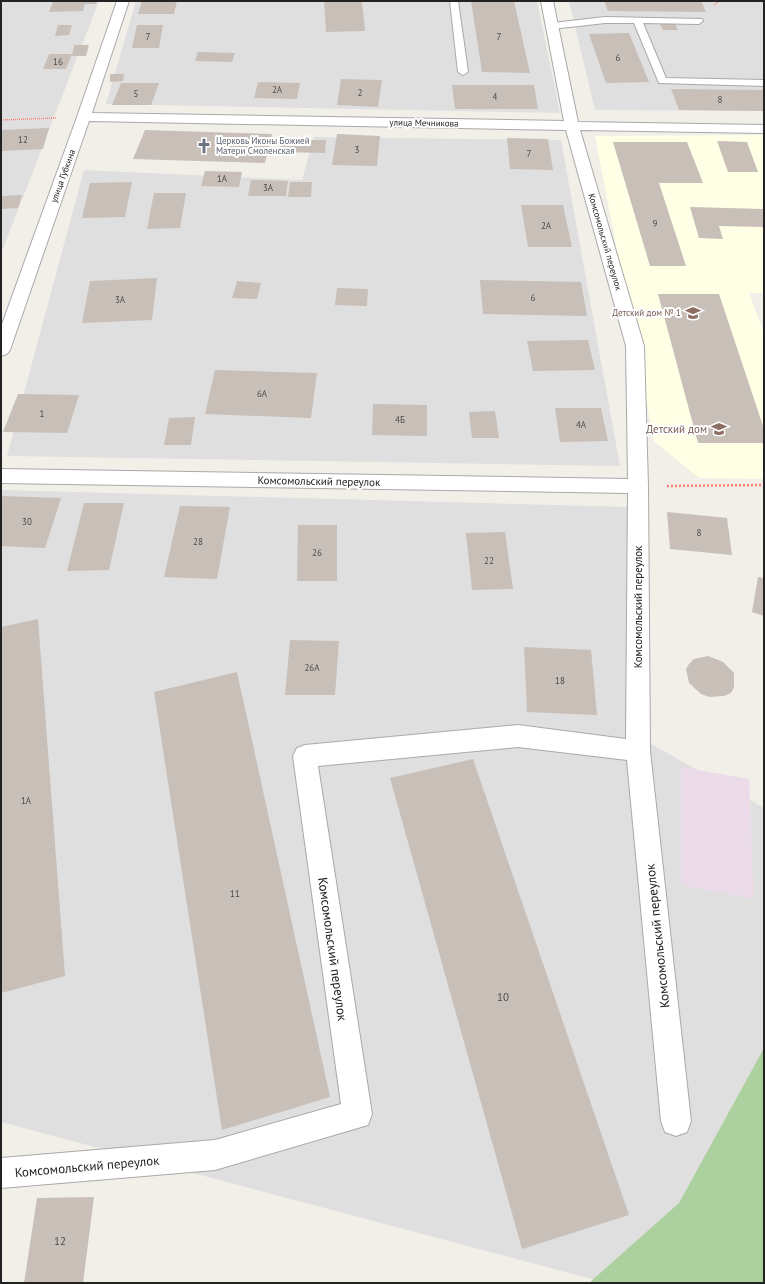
<svg xmlns="http://www.w3.org/2000/svg" width="765" height="1284" font-family="'PT Sans',sans-serif">
<style>
.residential{fill:#e0dfdf}
.industrial{fill:#ebdbe8}
.education{fill:#ffffe5}
.forest{fill:#add19e}
.building{fill:#c7bfb8}
.lines{fill:none;stroke-linecap:round;stroke-linejoin:round}
.lane-casing{stroke:#a9a9a9;stroke-width:2}
.street-casing{stroke:#a9a9a9;stroke-width:2}
.path-far1{stroke:#fa8072;stroke-width:1.5;stroke-dasharray:1 1;stroke-linecap:butt}
.path{stroke:#fa8072;stroke-width:2.5;stroke-dasharray:2 2;stroke-linecap:butt}
.lane{fill:#fff;fill-rule:evenodd}
.street{fill:#fff;fill-rule:evenodd}
.labels{text-anchor:middle;stroke-width:4;stroke-linejoin:round;paint-order:stroke}
.number-label{font-size:9px;fill:#4b4948}
.far-street-label{font-size:9px;fill:#222;stroke:#fff}
.far-worship-label{font-size:9px;fill:#5b616d;stroke:#fff;text-anchor:start}
.far-education-label{font-size:9px;fill:#785e54;stroke:#fff;text-anchor:end}
.education-label{font-size:11px;fill:#785e54;stroke:#fff;text-anchor:end}
.street-label{font-size:11px;fill:#222;stroke:#fff}
.near-number-label{font-size:11px;fill:#4b4948}
.near-street-label{font-size:13px;fill:#222;stroke:#fff}
</style>
<rect width="100%" height="100%" fill="#f2efe9"/>
<path class="residential" d="M1 1H99L1 254Z
M136 1H537L560 113 106 104Z
M569 1H764V111L595 110Z
M314 137 561 140 620 466 7 456 84 170 302 180Z
M1 490 628 507 648 742 764 808V1059L740 1283H607L1 1122Z"/>
<path class="industrial" d="M681 767 749 779 754 899 681 885Z"/>
<path class="education" d="M764 135V293H749L764 333V479L699 478 654 441 595 136Z"/>
<path class="forest" d="M764 1048V1283H589L679 1203Z"/>
<path class="building" d="M97 1 96 4H85L83 11 49 12 53 2Z
M142 1H177L174 14H138Z
M324 1H362L365 31 326 32Z
M471 1H514L530 73 482 72Z
M604 1H701L706 12 608 11Z
M660 24H675L678 30H663Z
M58 25H72L69 35 55 36Z
M137 25H163L159 48H132Z
M629 33 649 82 606 83 589 34Z
M74 45H89L86 56H72Z
M198 52 235 53 232 62 195 61Z
M49 54H72L66 69H43Z
M110 74H124L123 81 110 82Z
M341 79 382 80 378 107 337 105Z
M258 82 300 83 297 99 254 98Z
M121 83H159L151 105H112Z
M452 85H534L538 109H455Z
M671 89 764 90V111L679 110Z
M49 128 43 149 1 151V130Z
M145 130 272 134 265 163 133 159Z
M337 134 380 136 377 166 332 165Z
M507 138 548 139 553 170 510 169Z
M282 140H326L325 153 279 152Z
M717 141 747 142 758 172H728Z
M613 142H687L703 183H659L686 266H650Z
M205 171 242 172 239 187 201 186Z
M251 180 288 181 286 196H248Z
M132 182 125 217 82 218 90 183Z
M290 182H312L311 197H288Z
M154 193H186L180 228 147 229Z
M22 195 18 208 1 209V196Z
M521 205H563L572 247H528Z
M690 207 764 209V227L719 226 723 239 699 238Z
M157 278 152 320 82 323 90 281Z
M480 280 581 282 587 316 483 314Z
M237 281 261 283 257 299 232 298Z
M337 288 368 289 367 306 335 305Z
M658 294H719L764 429V443H698Z
M588 340 595 370 533 371 527 341Z
M215 370 317 373 311 418 205 414Z
M18 394 79 395 67 433 3 432Z
M373 404 427 405V436L372 435Z
M555 408H601L608 441 560 442Z
M495 411 499 438H472L469 412Z
M195 417 191 445H164L169 418Z
M1 496 61 498 45 548 1 546Z
M84 503H124L109 570 67 571Z
M180 506 230 507 217 579 164 577Z
M667 512 727 518 732 555 670 549Z
M298 525H337V581H297Z
M505 532 513 589 472 590 466 533Z
M758 577 764 578V616L752 612Z
M38 619 65 976 1 993V627Z
M290 640 339 641 335 695H285Z
M524 647 591 650 597 715 527 712Z
M708 656 723 662 734 673V687L731 693 724 696 709 697 701 694 689 683 686 669 689 664 694 659Z
M237 672 330 1097 222 1130 154 692Z
M473 759 629 1215 522 1249 390 778Z
M94 1197 83 1283H24L37 1198Z"/>
<g class="lines">
<g class="lane-casing">
<path id="lane" d="M450 1H458L468 72 463 75 458 72Z
M605 17 702 19 703 21 699 24 643 23 666 78 764 80V86L659 83 634 23H605L552 29 547 26 552 23Z"/>
</g>
<g class="street-casing">
<path id="street" d="M117 1H129L92 113 564 121 541 1H553L578 122 764 125V133L580 130 644 346 648 486 650 751 691 1121 687 1132 676 1136 665 1132 661 1121 627 760 518 747 318 766 372 1114 368 1125 215 1170 1 1188V1158L215 1140 341 1104 293 756 297 748 305 745 518 725 626 739 628 493 1 483V469L628 479 626 346 566 130 89 121 10 350 7 354 1 356V327L77 117Z"/>
</g>
<path class="path-far1" d="M714 5 719 1
M1 120 56 118"/>
<path class="path" d="M667 486 764 485"/>
<use href="#lane" class="lane"/>
<use href="#street" class="street"/>
</g>
<defs>
<g id="church-bare" transform="scale(1.2)"><path d="M-1.2-6h2.4v3.5h3.3v2.4h-3.3V6h-2.4V-.1h-3.3v-2.4h3.3Z" fill="#6b7280" stroke="#fff" stroke-width="2.5" paint-order="stroke"/></g>
<g id="school-bare" transform="scale(1.2)"><path d="M0-5L7-2L0 1L-7-2ZM-4 1L0 2.5L4 1V4Q0 6-4 4Z" fill="#8d6e63" stroke="#fff" stroke-width="2.5" paint-order="stroke"/></g>
</defs>
<g fill-rule="evenodd">
<use href="#church-bare" x="204" y="146"/>
<use href="#school-bare" x="693" y="313"/>
<use href="#school-bare" x="719" y="429"/>
</g>
<g class="labels">
<g class="number-label">
<text x="148" y="40">7</text>
<text x="499" y="40">7</text>
<text x="618" y="61">6</text>
<text x="58" y="65">16</text>
<text x="277" y="93">2А</text>
<text x="360" y="96">2</text>
<text x="136" y="97">5</text>
<text x="495" y="100">4</text>
<text x="720" y="103">8</text>
<text x="23" y="143">12</text>
<text x="357" y="153">3</text>
<text x="529" y="157">7</text>
<text x="222" y="182">1А</text>
<text x="268" y="191">3А</text>
<text x="655" y="227">9</text>
<text x="546" y="229">2А</text>
<text x="533" y="301">6</text>
<text x="120" y="303">3А</text>
<text x="262" y="397">6А</text>
<text x="42" y="417">1</text>
<text x="400" y="423">4Б</text>
<text x="581" y="428">4А</text>
<text x="27" y="525">30</text>
<text x="699" y="536">8</text>
<text x="198" y="545">28</text>
<text x="317" y="556">26</text>
<text x="489" y="564">22</text>
<text x="312" y="671">26А</text>
<text x="560" y="684">18</text>
<text x="26" y="804">1А</text>
<text x="235" y="897">11</text>
</g>
<g class="far-street-label">
<text transform="translate(424 123) rotate(1)" y="3">улица Мечникова</text>
<text transform="translate(63 176) rotate(-70)" y="3">улица Губкина</text>
<text transform="translate(605 242) rotate(74)" y="3">Комсомольский переулок</text>
</g>
<g class="far-worship-label">
<text x="216" y="144">Церковь Иконы Божией<tspan x="216" dy="10">Матери Смоленская</tspan></text>
</g>
<g class="far-education-label">
<text x="681" y="316">Детский дом № 1</text>
</g>
<g class="education-label">
<text x="707" y="433">Детский дом</text>
</g>
<g class="street-label">
<text transform="translate(319 481) rotate(1)" y="4">Комсомольский переулок</text>
<text transform="translate(638 607) rotate(-90)" y="4">Комсомольский переулок</text>
</g>
<g class="near-number-label">
<text x="503" y="1001">10</text>
<text x="60" y="1245">12</text>
</g>
<g class="near-street-label">
<text transform="translate(657 936) rotate(-96)" y="5">Комсомольский переулок</text>
<text transform="translate(333 949) rotate(82)" y="5">Комсомольский переулок</text>
<text transform="translate(87 1166) rotate(-5)" y="5">Комсомольский переулок</text>
</g>
</g>
<rect width="765" height="1284" fill="none" stroke="#222222" stroke-width="4"/>
</svg>
